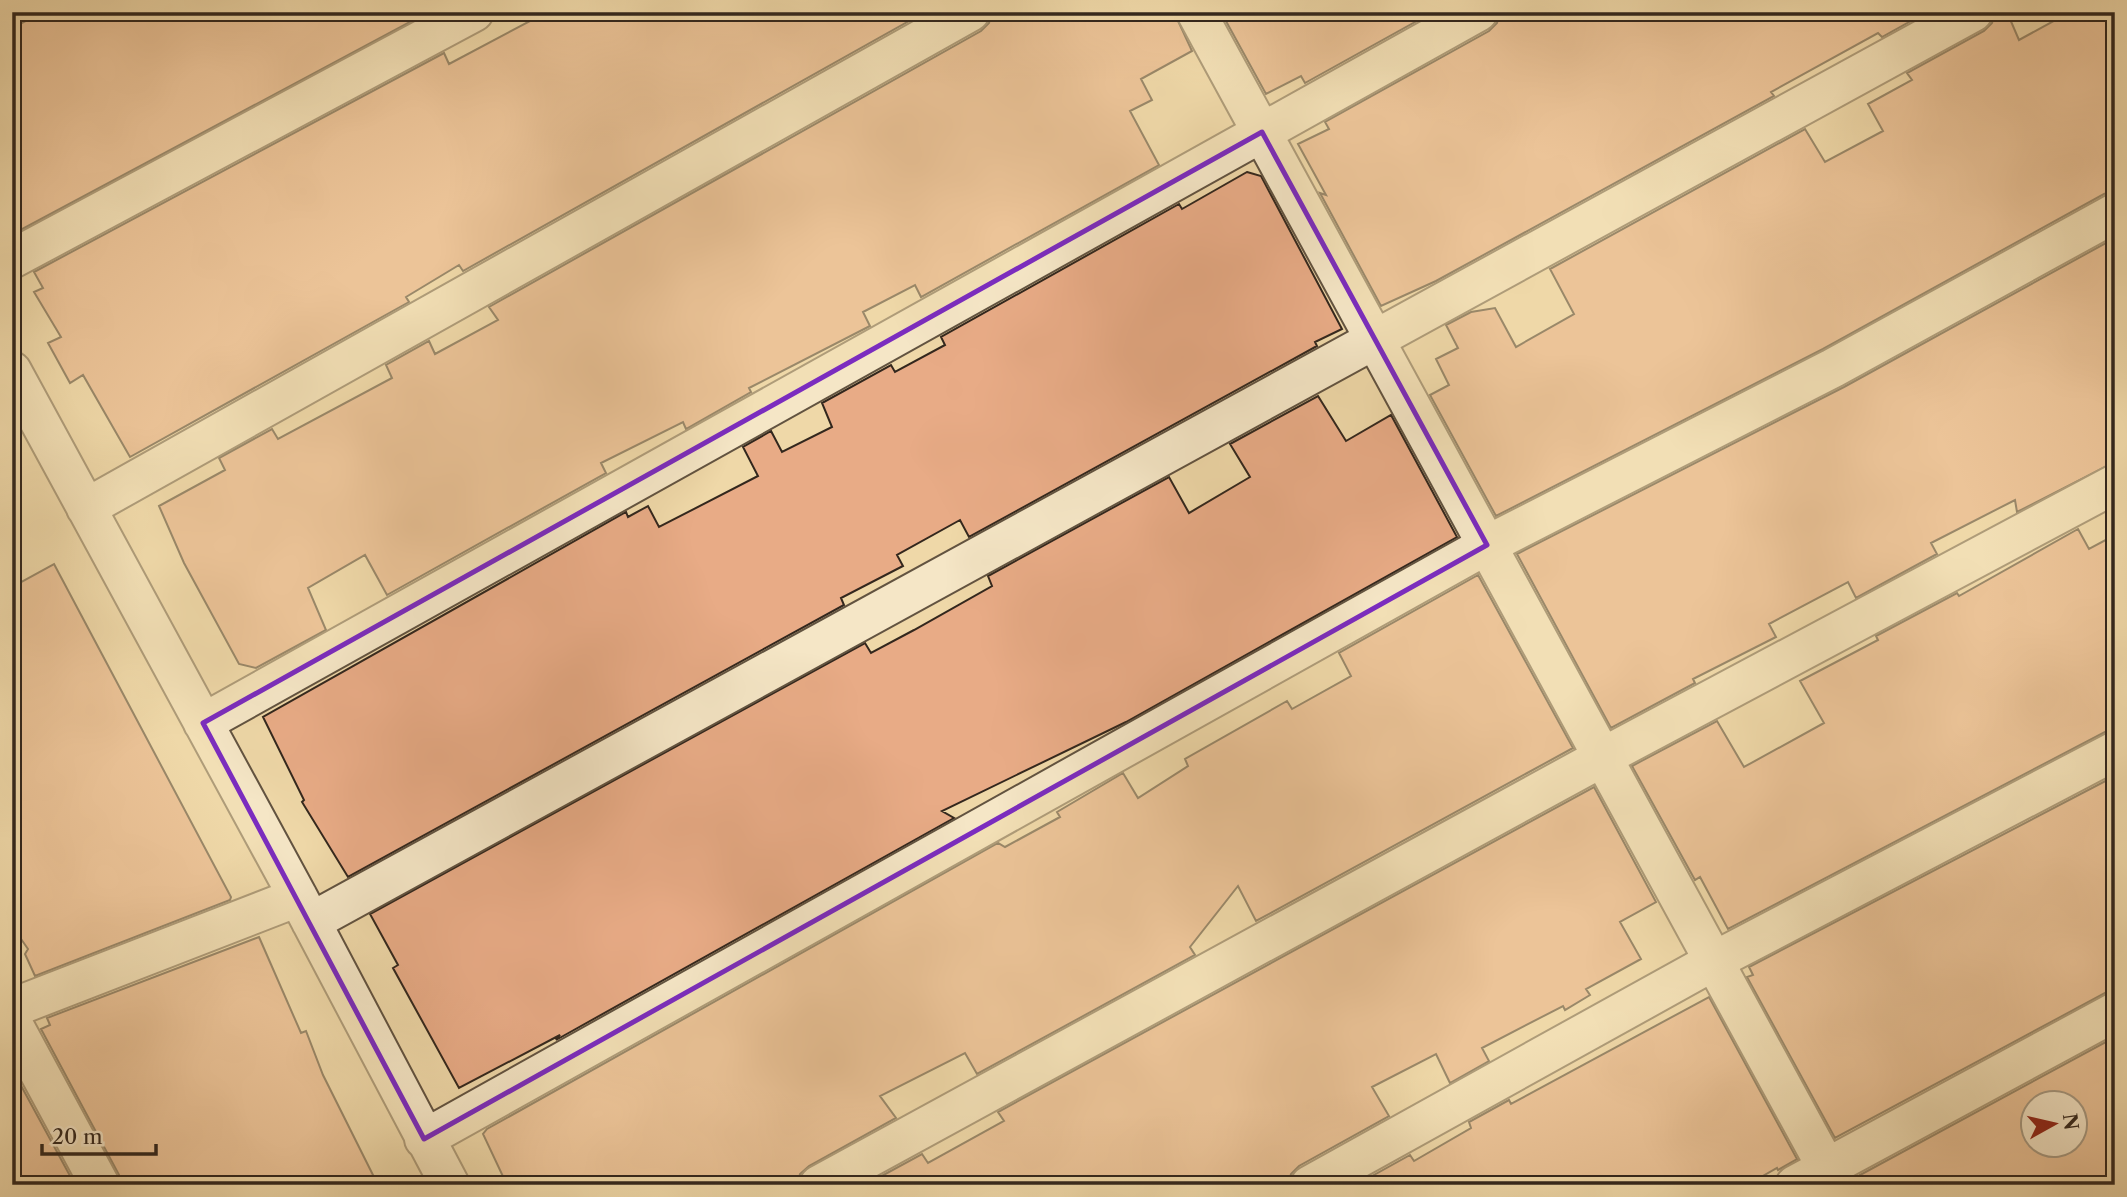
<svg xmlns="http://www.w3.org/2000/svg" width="2127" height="1197" font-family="'Libre Caslon Text',serif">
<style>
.building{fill:#e8ab86;stroke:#33271d;stroke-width:2;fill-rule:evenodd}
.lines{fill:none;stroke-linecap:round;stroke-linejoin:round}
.minor-casing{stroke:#625340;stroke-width:42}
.minor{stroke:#f5e6c6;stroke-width:38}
.marked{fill:none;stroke:#7b2cbf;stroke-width:5;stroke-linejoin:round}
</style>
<rect width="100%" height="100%" fill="#efd8a8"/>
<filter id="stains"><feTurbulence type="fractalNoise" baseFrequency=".00286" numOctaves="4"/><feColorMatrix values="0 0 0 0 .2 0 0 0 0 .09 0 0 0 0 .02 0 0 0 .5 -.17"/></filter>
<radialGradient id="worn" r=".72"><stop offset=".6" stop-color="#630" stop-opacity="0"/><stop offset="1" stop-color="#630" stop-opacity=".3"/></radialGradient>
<path class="building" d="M43 12H424L425 14 13 234 12 28Z
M547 12H925L463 271 459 265 406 297 409 302 130 457 83 375 70 383 48 343 61 337 34 292 43 288 34 272 444 53 449 64Z
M992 12H1174L1192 51 1141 79 1152 100 1130 111 1159 165 921 297 915 285 863 312 870 326 749 388 751 392 686 429 683 422 601 463 606 473 387 595 365 555 308 588 326 630 256 668 239 664 184 563 159 506 225 470 219 458 272 429 278 439 392 378 386 365 429 341 435 354 498 320 489 307 981 31 989 23Z
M1221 12H1433L1305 83 1301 76 1266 94Z
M1500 12H1927L1882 37 1878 33 1771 92 1774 96 1436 281 1381 306 1320 193 1326 195 1298 144 1329 129 1325 122 1489 31 1497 23Z
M1995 12H2007L2019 40 2070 12H2115V191L2104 194 1823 349 1496 516 1430 395 1449 385 1436 359 1458 348 1446 325 1471 312 1495 308 1516 347 1574 314 1550 269 1805 129 1825 162 1883 131 1868 104 1912 80 1907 73 1984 31 1992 23Z
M1247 172 1261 176 1342 329 1315 342 1317 346 969 537 960 520 897 555 903 566 841 598 844 605 348 877 302 802 304 800 263 717 626 512 628 517 648 506 659 527 758 476 743 447 771 431 782 452 832 427 822 403 891 365 895 372 945 345 941 337 1179 204 1182 209Z
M2115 238V462L2017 512 2015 500 1931 543 1937 554 1856 598 1848 582 1769 624 1776 637 1693 679 1695 683 1611 728 1517 554 1844 387Z
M1318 396 1346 441 1391 415 1457 537 1126 722 942 811 954 818 556 1040 560 1035 459 1088 393 968 398 965 370 914 865 643 871 653 914 630 992 586 988 576 1169 477 1189 513 1250 477 1230 444Z
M2078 529 2089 549 2115 535V729L2105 732 1728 929 1700 877 1695 880 1632 766 1717 721 1744 767 1824 723 1800 681 1878 640 1876 636 1957 593 1959 596Z
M54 564 231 897 230 900 35 976 25 954 28 949 12 926V587Z
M1478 575 1573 748 1256 921 1238 886 1190 947 1195 955 977 1074 965 1053 880 1096 896 1118 809 1166 800 1174 797 1185H507L483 1134 487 1129 998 843 1005 847 1060 817 1057 812 1123 773 1138 798 1188 766 1185 759 1287 701 1292 709 1351 676 1339 653Z
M2115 776V990L2105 993 1835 1138 1747 977 1753 975 1749 967Z
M1594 787 1656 902 1620 922 1641 959 1586 989 1590 995 1565 1010 1563 1006 1482 1048 1489 1061 1450 1083 1436 1054 1372 1087 1389 1116 1299 1166 1291 1174 1288 1185H865L922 1154 928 1163 1004 1121 998 1112Z
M259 937 301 1033 306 1031 323 1075 378 1185H122L119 1175 41 1029 50 1025 47 1018Z
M1709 997 1797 1159 1778 1170 1777 1168 1747 1185H1356L1410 1155 1414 1161 1471 1128 1469 1122 1509 1100 1511 1104Z
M2115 1037V1185H1865L1860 1175ZM2033 1102H2075V1144H2033Z
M12 1069 75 1185H12Z"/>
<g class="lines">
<g class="minor-casing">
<path id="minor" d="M1196 12 1836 1185
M12 259 474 12
M12 371 298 897 450 1185
M86 508 970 12
M203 723 1478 12
M311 922 1973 12
M12 1008 298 897
M12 1022 100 1185
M424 1139 1487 545 1833 368 2115 213
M819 1185 1603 757 2115 484
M1310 1185 1714 961 2115 751
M1795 1185 2115 1012"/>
</g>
<use href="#minor" class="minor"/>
</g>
<path d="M0 0H2127V1197H0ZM1262 132 1487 545 424 1139 203 723Z" fill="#efd8a8" fill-opacity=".55" fill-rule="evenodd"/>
<path class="marked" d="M1262 132 1487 545 424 1139 203 723Z"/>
<rect width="2127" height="1197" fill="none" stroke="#efd8a8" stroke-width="42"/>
<rect x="14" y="14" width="2099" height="1169" fill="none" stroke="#33271d" stroke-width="3.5"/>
<rect x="21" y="21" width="2085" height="1155" fill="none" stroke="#33271d" stroke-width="2"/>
<g transform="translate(2054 1124) rotate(82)"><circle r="33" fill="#f5e6c6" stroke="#a79a82" stroke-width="2"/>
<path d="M0-5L12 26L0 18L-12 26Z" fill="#8f2418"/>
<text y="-10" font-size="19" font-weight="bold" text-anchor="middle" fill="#33271d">N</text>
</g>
<path d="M42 1144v10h114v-10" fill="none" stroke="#33271d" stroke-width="3.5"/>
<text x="52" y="1144" font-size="21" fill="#33271d" stroke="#f5e6c6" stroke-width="5" paint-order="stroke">20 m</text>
<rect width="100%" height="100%" filter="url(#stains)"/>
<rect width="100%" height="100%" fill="url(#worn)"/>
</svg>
